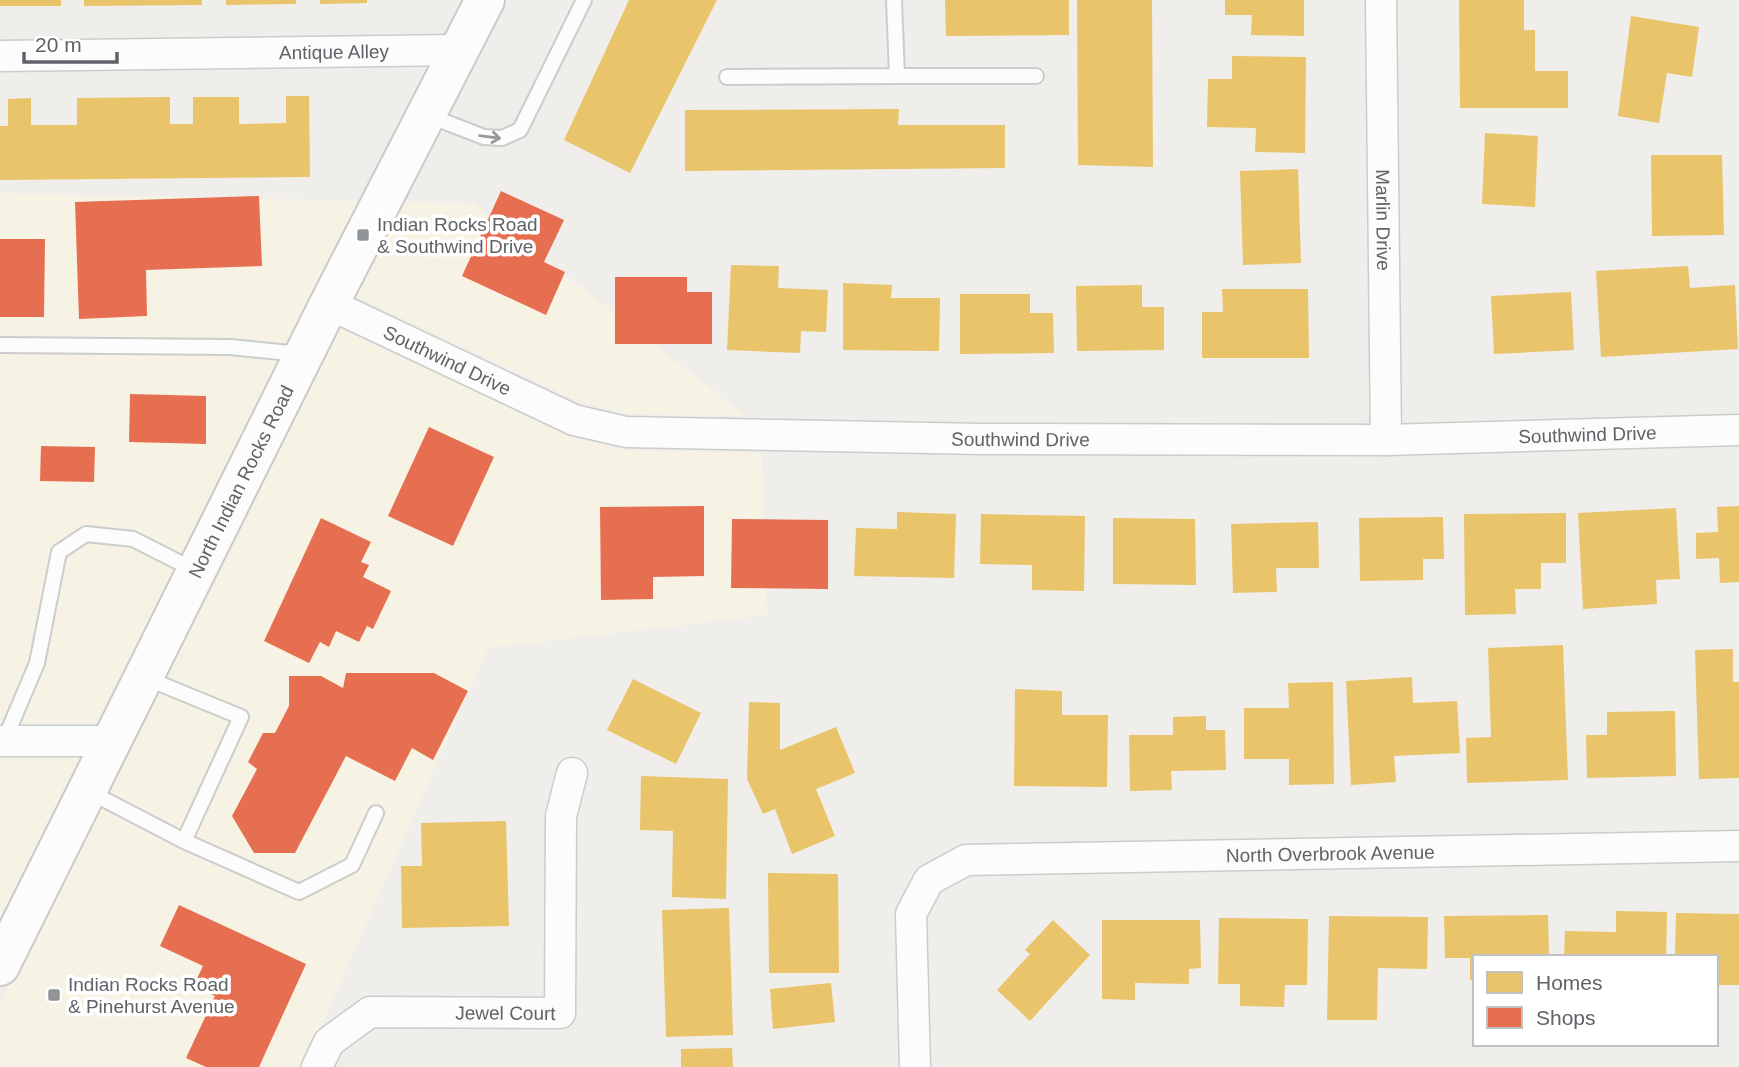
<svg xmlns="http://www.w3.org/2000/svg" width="1739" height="1067" font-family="Arial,sans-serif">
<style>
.commercial{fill:#f7f3e4}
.homes{fill:#e9c46a}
.shops{fill:#e76f51}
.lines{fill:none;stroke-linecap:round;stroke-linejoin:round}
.lane-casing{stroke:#cbcccc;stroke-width:18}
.street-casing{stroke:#cbcccc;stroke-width:33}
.secondary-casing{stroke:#cacacb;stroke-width:42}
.lane{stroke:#fdfcfc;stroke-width:14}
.street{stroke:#fdfcfc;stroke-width:30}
.secondary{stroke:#fdfcfc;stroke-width:38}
.oneway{stroke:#96999c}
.poi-dot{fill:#919496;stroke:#fff;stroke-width:2.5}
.labels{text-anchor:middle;stroke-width:7;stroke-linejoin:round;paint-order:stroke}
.street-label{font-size:19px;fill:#5f6368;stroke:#fff}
.poi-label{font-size:19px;fill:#5f6368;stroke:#fff;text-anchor:start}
</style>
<rect width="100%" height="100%" fill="#efeeea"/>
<path class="commercial" d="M0 193 363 201 102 723H0Z
M400 202 473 203 746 416 628 414 579 402 353 295Z
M337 327 571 437 626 450 762 453 767 615 488 648 321 1026 315 1033 298 1067H0V1003L121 759H127V745Z
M0 759H84L0 929Z"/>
<path class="homes" d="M0 0H61V6H0Z
M84 0H202V5L84 6Z
M226 0H296V4L226 5Z
M320 0H367V3L320 4Z
M629 0H717L630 173 564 140Z
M945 0H1069V35L946 36Z
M1077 0H1152L1153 167 1078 165Z
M1225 0H1304V36L1251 35 1252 15H1225Z
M1459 0H1524V30H1535V71H1568V108H1460Z
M1631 16 1699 27 1692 77 1667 73 1659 123 1618 116Z
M1232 56 1306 57 1305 153 1255 152 1256 128 1207 127 1208 79H1232Z
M286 96H309L310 177 0 180V126H8V99L31 98V125H77V98L170 97V124H193V97H239V124L286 123Z
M899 109 898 125H1005V168L685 171V110Z
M1485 133 1538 136 1535 207 1482 204Z
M1651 155H1722L1724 235 1652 236Z
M1298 169 1301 263 1243 265 1240 171Z
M731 265 779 266 778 288 828 290 826 332 801 331 800 353 727 350Z
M1688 266 1690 288 1735 285 1738 349 1601 357 1596 271Z
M843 283 892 285 891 298H940L939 351 843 350Z
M1142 285V307H1164V350L1077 351 1076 286Z
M1222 289H1308L1309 358H1202V312H1223Z
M1571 292 1574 350 1494 354 1491 296Z
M960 294H1030V313H1053L1054 353 960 354Z
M1739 506V582L1720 583 1719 558 1696 559V533L1718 532 1717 507Z
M1676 508 1680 579 1656 580 1657 604 1583 609 1578 513Z
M897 512 956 514 954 578 854 576 856 528 897 529Z
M1566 513V563H1541V589H1515L1516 614 1465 615 1464 514Z
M981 514 1085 516 1084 591 1032 590V565L980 564Z
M1443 517 1444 559H1423V580L1360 581 1359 518Z
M1113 518 1195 519 1196 585 1113 584Z
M1318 522 1319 568H1276L1277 592 1233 593 1231 524Z
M1563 645 1568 780 1467 783 1466 738 1491 737 1488 648Z
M1733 649V682H1739V778L1699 779 1695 650Z
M1412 677 1413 703 1457 701 1460 753 1394 756 1396 782 1351 785 1346 681Z
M633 679 701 713 676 764 607 730Z
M1333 682 1334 784 1289 785V759H1244V708H1289L1288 683Z
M1015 689 1062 691V715H1108L1107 787 1014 786Z
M749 702 780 703V750L836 727 855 773 816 789 835 836 792 854 775 809 763 814 747 779Z
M1675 711 1676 776 1587 778 1586 735H1607V712Z
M1206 716V730H1225L1226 770 1171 771 1172 790 1130 791 1129 735H1173V717Z
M641 776 728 779 726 899 672 897 673 831 640 830Z
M506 821 509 926 402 928 401 866H422L421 823Z
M768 873 838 874 839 973H769Z
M729 908 733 1035 666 1037 662 910Z
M1616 911 1667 912 1666 957H1564L1565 931 1616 932Z
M1676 913 1739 914V985H1716V957H1675Z
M1548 915 1549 957H1475V980H1470V958H1445L1444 916Z
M1329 916 1428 917 1427 969 1378 968 1377 1020H1327Z
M1219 918 1308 919 1307 985H1285L1284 1007 1240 1006V984H1218Z
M1053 920 1090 955 1030 1021 997 990 1030 954 1025 950Z
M1102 920H1200L1201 968 1189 969V984L1135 983V1000L1102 999Z
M831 983 835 1022 773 1029 770 989Z
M732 1048 733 1067H681V1049Z"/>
<path class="shops" d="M501 191 564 220 544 262 565 272 546 315 462 276Z
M259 196 262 266 146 270 147 316 79 319 75 202Z
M0 239H45L44 317H0Z
M615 277H687V292H712V344H615Z
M130 394 206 396V444L129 442Z
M429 427 494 457 453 546 388 516Z
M41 446 95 447 94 482 40 481Z
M704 506V576L653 577V599L601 600 600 507Z
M321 518 371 542 361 562 369 565 363 577 391 591 373 629 367 626 359 642 336 631 329 647 320 642 309 663 264 641Z
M732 519 828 520V589L731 588Z
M346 673H434L468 691 433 760 412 748 395 781 346 756 295 853H254L232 816 257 769 248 762 263 733H275L289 706V676H321L343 688Z
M179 905 306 964 259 1067H206L186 1058 215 996 193 987 203 966 160 946Z"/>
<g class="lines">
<g class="lane-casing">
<path id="lane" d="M897 76H1036
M727 77 897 76 894 0
M427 115 484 137 502 138 520 130 584 0
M0 345 230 347 300 354
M4 741 37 663 59 552 86 534 133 539 196 571
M88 791 184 841 241 717 146 678
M184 841 299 892 352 865 376 813"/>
</g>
<g class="street-casing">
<g id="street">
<path id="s1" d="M1381 0 1386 440"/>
<path id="s2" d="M0 56 458 50"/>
<path id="s3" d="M329 304 574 420 626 432 981 439 1386 440 1739 430"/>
<path d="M0 741H111"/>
<path id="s4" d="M317 1067 329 1042 370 1012 560 1013 561 816 572 773"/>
<path id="s5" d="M915 1067 911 914 929 880 966 860 1739 846"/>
</g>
</g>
<g class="secondary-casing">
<g id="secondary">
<path id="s6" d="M0 966 329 304 485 0"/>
</g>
</g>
<use href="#lane" class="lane"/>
<use href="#street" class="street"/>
<use href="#secondary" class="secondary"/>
</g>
<defs><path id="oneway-shaft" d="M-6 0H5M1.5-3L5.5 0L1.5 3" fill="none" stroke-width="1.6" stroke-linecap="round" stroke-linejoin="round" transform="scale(1.75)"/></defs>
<use class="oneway" href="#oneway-shaft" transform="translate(490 137) rotate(7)"/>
<g class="poi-dot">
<rect x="356" y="228" width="14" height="14" rx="3.5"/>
<rect x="47" y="988" width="14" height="14" rx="3.5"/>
</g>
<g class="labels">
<g class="street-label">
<text dy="7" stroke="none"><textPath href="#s2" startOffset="334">Antique Alley</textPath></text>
<text dy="7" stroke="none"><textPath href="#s1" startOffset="220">Marlin Drive</textPath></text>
<text dy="7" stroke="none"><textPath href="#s3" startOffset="131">Southwind Drive</textPath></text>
<text dy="7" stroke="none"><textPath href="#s3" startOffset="1286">Southwind Drive</textPath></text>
<text dy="7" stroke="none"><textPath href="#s3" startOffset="719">Southwind Drive</textPath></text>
<text dy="7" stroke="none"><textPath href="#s6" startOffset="541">North Indian Rocks Road</textPath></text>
<text dy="7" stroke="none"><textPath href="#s5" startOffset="598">North Overbrook Avenue</textPath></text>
<text dy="7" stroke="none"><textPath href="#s4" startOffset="214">Jewel Court</textPath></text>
</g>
<g class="poi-label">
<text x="377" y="231">Indian Rocks Road<tspan x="377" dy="22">&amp; Southwind Drive</tspan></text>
<text x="68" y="991">Indian Rocks Road<tspan x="68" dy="22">&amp; Pinehurst Avenue</tspan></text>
</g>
</g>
<rect x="1473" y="955" width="245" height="91" fill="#ffffff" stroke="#bfc1c3" stroke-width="2"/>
<rect x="1487" y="972" width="35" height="21" fill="#e9c46a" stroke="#bfc1c3" stroke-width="2"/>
<text x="1536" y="990" font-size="21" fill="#5f6368">Homes</text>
<rect x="1487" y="1007" width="35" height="21" fill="#e76f51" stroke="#bfc1c3" stroke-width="2"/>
<text x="1536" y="1025" font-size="21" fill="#5f6368">Shops</text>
<path d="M24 52v10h93v-10" fill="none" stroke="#5f6368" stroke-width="3.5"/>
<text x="35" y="52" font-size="21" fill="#5f6368" stroke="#ffffff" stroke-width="5" paint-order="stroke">20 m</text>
</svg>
